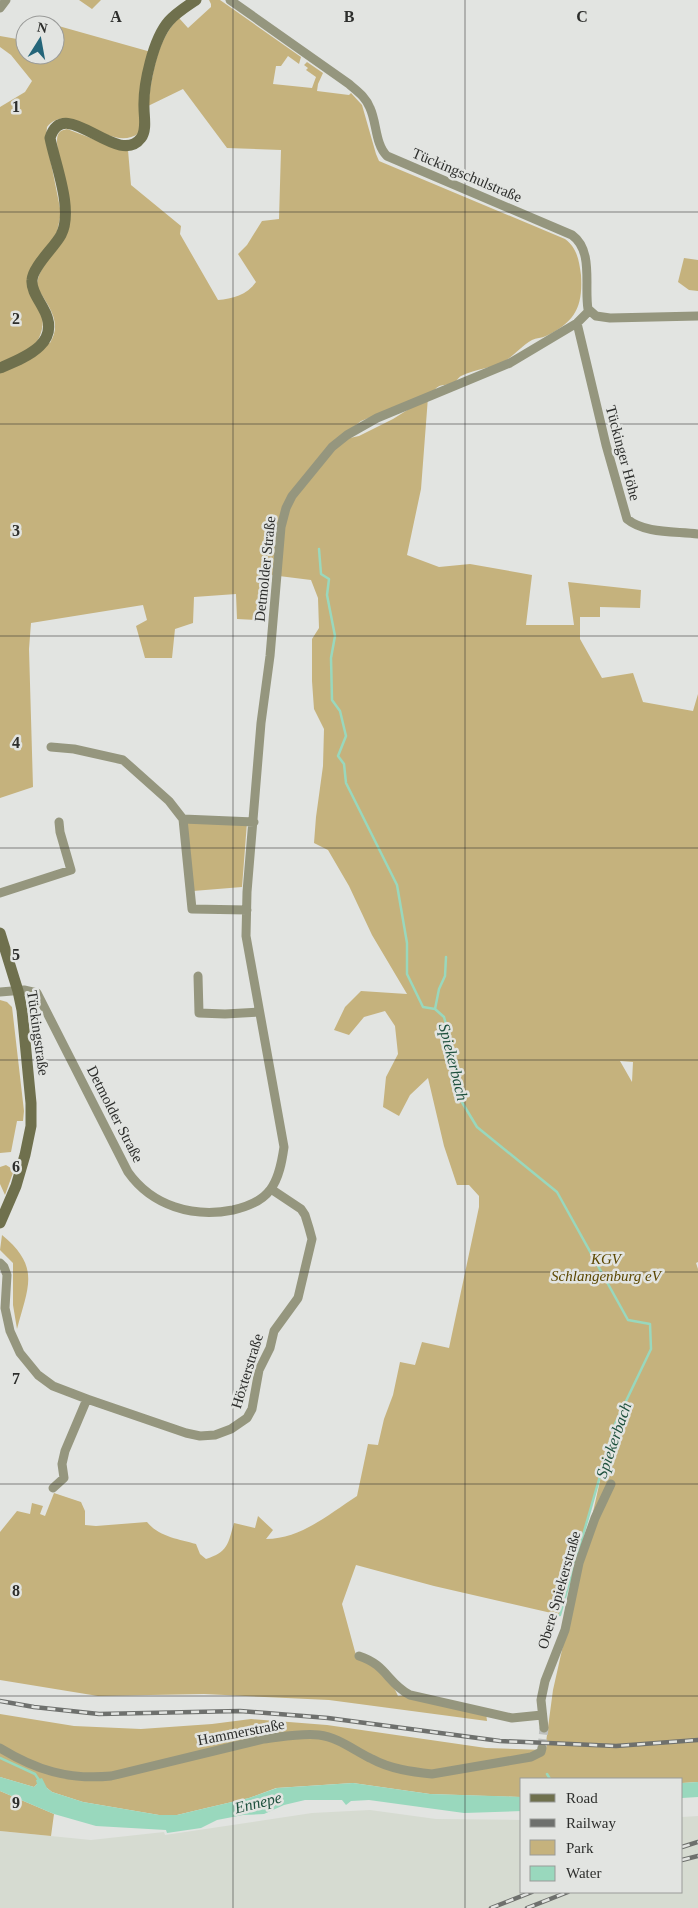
<svg xmlns="http://www.w3.org/2000/svg" width="698" height="1908" font-family="'Times New Roman',serif">
<style>
.built{fill:#d6dbd1}
.green{fill:#c5b27d;fill-rule:evenodd}
.water{fill:#99d8bd}
.lines{fill:none;stroke-linecap:round;stroke-linejoin:round}
.stream{stroke:#99d8bd;stroke-width:2.5}
.street-tunnel{stroke:#bec0bd;stroke-width:9;stroke-dasharray:9 4.5;stroke-linecap:butt}
.street{stroke:#95967e;stroke-width:9}
.secondary{stroke:#6f704d;stroke-width:11}
.rail-casing{stroke:#6e706d;stroke-width:4.5}
.rail{stroke:#e2e4e1;stroke-width:2.5;stroke-dasharray:8;stroke-linecap:butt}
.grid{fill:none;stroke:#2d2e2c;stroke-width:1;stroke-opacity:0.55}
.labels{text-anchor:middle;stroke-width:5;stroke-linejoin:round;paint-order:stroke}
.street-label{font-size:15px;fill:#2d2e2c;stroke:#e2e4e1}
.park-label{font-size:15px;font-style:italic;fill:#5b4700;stroke:#e2e4e1}
.water-label{font-size:16px;font-style:italic;fill:#1f513e;stroke:#e2e4e1}
.grid-label{font-size:16px;text-anchor:middle;font-weight:bold;fill:#2d2e2c;stroke:#e2e4e1;stroke-width:5;stroke-linejoin:round;paint-order:stroke}
</style>
<rect width="100%" height="100%" fill="#e2e4e1"/>
<path class="built" d="M370 1810 436 1819 522 1820V1892H682V1817L698 1816V1908H0V1831L91 1840 164 1832 165 1835 312 1813Z"/>
<path class="green" d="M79 0H101L92 9Z
M209 0H220L301 57 299 64 288 56 281 66H276L273 84 312 88 316 77 306 70 308 68 304 65 307 62 323 73 318 84 317 91 349 95 351 93 362 105 376 154 379 161 565 239C577 248 579 260 581 275 583 307 575 322 546 336 542 338 536 338 532 340 523 345 516 353 508 359 494 369 476 368 461 376 458 378 456 382 453 383 444 387 440 382 433 392L361 421 336 441 359 436 393 419 428 397 421 489 407 555 439 567 470 564 532 575 526 625H574L568 582 641 590 640 608 600 607V617H580V639L602 678 633 673 643 702 693 711 698 694V1262L696 1263 698 1269V1782L682 1783V1779H522V1797H520L430 1794 353 1783 276 1788 249 1798 202 1809 177 1815H159L83 1802 52 1792 47 1788 37 1784 34 1787 0 1777V1714L74 1726 141 1729 212 1724 251 1719 327 1725 486 1748 545 1750 553 1690 604 1463 560 1615 434 1586 356 1565 342 1604 357 1659C375 1664 391 1678 398 1696L410 1695 486 1713 487 1721 329 1700 204 1694 98 1696 0 1680V1532L17 1511 30 1514 32 1503 43 1506 40 1514 45 1516 54 1493 81 1502 85 1511V1525L96 1526 147 1522C159 1537 179 1539 196 1544L200 1554 206 1559C228 1552 228 1544 234 1523L255 1528 258 1516 273 1530 266 1539C301 1539 329 1514 357 1496L368 1444 378 1445 384 1419 393 1395 400 1362 415 1365 422 1342 449 1348 479 1207V1196L469 1185H457L444 1146 428 1078 410 1095 399 1116 383 1107 386 1077 398 1054 395 1026 385 1011 364 1017 349 1035 334 1030 345 1007 361 991 407 994 372 935 349 886 328 850 314 843 316 817 323 766 324 729 314 709 312 681V639L319 628 318 598 311 580 271 575 267 611 256 620 237 619 236 594 194 597 193 623 175 629 172 658H145L136 626 147 620 143 605 31 623 29 649 33 787 0 798V368L45 341 50 343C63 322 48 306 37 287 36 270 57 249 66 235L57 142C57 133 59 131 67 129L109 145 128 150 131 185 181 226 180 234 218 300C232 299 247 295 256 282L238 254 247 245 262 221 279 219 281 150 227 148 183 89 148 106C152 77 156 40 179 18L188 28 211 7V4ZM620 1061 633 1062 632 1082Z
M55 25 151 52 140 127 139 133C109 155 71 98 47 127L46 138 61 213 57 232 33 270C38 298 56 334 25 352 17 357 8 360 0 363V107L25 92 32 81 11 55 0 47V36L17 39 25 37V55H55Z
M684 258 698 260V291L689 290 678 282Z
M247 822 242 887 193 891 186 823Z
M0 1000 7 1002 12 1007 24 1111 23 1121H17L11 1152 0 1153Z
M6 1165 14 1170 5 1195 0 1184V1167Z
M2 1235C41 1267 28 1287 17 1329L13 1305V1263L0 1250Z
M0 1791 54 1814 51 1836 0 1831Z"/>
<path class="water" d="M0 1777 34 1787 37 1784 36 1780 42 1778 47 1788 52 1792 83 1802 159 1815H177L202 1809 249 1798 277 1788 353 1783 430 1794 522 1797V1811L464 1813 369 1800 351 1801 346 1805 342 1800H305L284 1805 264 1814 243 1815 217 1820 201 1828 167 1833 166 1830 96 1826 54 1814 0 1791Z
M698 1782V1797L682 1798V1783Z"/>
<g class="lines">
<path class="stream" d="M319 549 321 574 329 579 327 595 335 636 331 658 332 700 340 711 346 736 338 756 344 764 346 783 397 885 407 943V974L423 1007 435 1009 444 1017 451 1043 460 1099 477 1127 557 1192 628 1320 650 1324 651 1349 615 1424 560 1615
M435 1009 439 989 445 976 446 957
M0 1758 35 1774 39 1780
M547 1774 550 1779"/>
<path class="street-tunnel" d="M542 1748 544 1728"/>
<path class="street" d="M230 0 349 84C357 91 366 97 370 108 377 123 375 144 387 156L572 235C594 251 584 286 588 309L596 316 610 318 698 316
M0 8 6 0
M577 323 606 445 627 519C645 534 676 531 698 534
M51 747 74 749 123 760 169 801 183 819 192 909 247 910
M183 819 254 822
M0 893 71 870 60 832 59 822
M198 976 199 1013 225 1014 259 1012
M0 992 24 990 37 993 128 1172C152 1206 193 1218 233 1210 246 1207 262 1201 270 1190 279 1179 282 1161 284 1147L246 936 247 892 261 723 270 656 281 527 286 508 292 496 332 447 347 435 377 418 510 363 577 323 589 311
M0 1263 4 1267 7 1275 5 1308 10 1331 20 1353 38 1375 53 1386 87 1399 186 1433 200 1436 215 1435 231 1429 247 1418 252 1409 259 1370 270 1348 274 1331 298 1298 312 1239 309 1228 305 1215 301 1209 271 1189
M53 1488 64 1478 62 1464 65 1451 87 1399
M359 1656C387 1665 387 1683 410 1695L512 1718 542 1715
M544 1728 541 1700 545 1681 565 1630 579 1563 595 1518 611 1484
M0 1748C36 1770 68 1780 111 1776L264 1739C282 1737 301 1733 319 1735 338 1737 355 1751 372 1759 390 1769 413 1772 432 1774L531 1757 541 1752 542 1748"/>
<path class="secondary" d="M0 368C26 357 63 343 43 308 39 300 31 290 32 280 33 266 54 248 61 235 74 210 55 164 50 138 64 93 118 169 141 138 147 130 144 117 144 108 143 85 153 39 169 21 176 13 187 6 196 0
M0 933 18 991 22 1010 31 1103V1126L25 1155 16 1186 0 1223"/>
<g class="rail-casing">
<path id="rail" d="M0 1701 34 1707 99 1714 240 1711 328 1718 500 1741 616 1746 698 1740
M682 1847 698 1842
M682 1860 698 1856
M491 1908 532 1892
M527 1908 568 1892"/>
</g>
<use href="#rail" class="rail"/>
</g>
<path class="grid" d="M233 0V1908M465 0V1908M0 212H698M0 424H698M0 636H698M0 848H698M0 1060H698M0 1272H698M0 1484H698M0 1696H698"/>
<g class="labels">
<g class="street-label">
<text transform="translate(467 175) rotate(23)" y="5">Tückingschulstraße</text>
<text transform="translate(623 453) rotate(75)" y="5">Tückinger Höhe</text>
<text transform="translate(265 569) rotate(-84)" y="5">Detmolder Straße</text>
<text transform="translate(38 1033) rotate(82)" y="5">Tückingstraße</text>
<text transform="translate(115 1114) rotate(63)" y="5">Detmolder Straße</text>
<text transform="translate(247 1371) rotate(-73)" y="5">Höxterstraße</text>
<text transform="translate(559 1590) rotate(-74)" y="5">Obere Spiekerstraße</text>
<text transform="translate(241 1732) rotate(-11)" y="5">Hammerstraße</text>
</g>
<g class="park-label">
<text x="606" y="1264">KGV<tspan x="606" dy="17">Schlangenburg eV</tspan></text>
</g>
<g class="water-label">
<text transform="translate(454 1062) rotate(76)" y="6">Spiekerbach</text>
<text transform="translate(613 1440) rotate(-71)" y="6">Spiekerbach</text>
<text transform="translate(258 1802) rotate(-14)" y="6">Ennepe</text>
</g>
</g>
<g class="grid-label">
<text x="116" y="22">A</text>
<text x="349" y="22">B</text>
<text x="582" y="22">C</text>
<text x="16" y="112">1</text>
<text x="16" y="324">2</text>
<text x="16" y="536">3</text>
<text x="16" y="748">4</text>
<text x="16" y="960">5</text>
<text x="16" y="1172">6</text>
<text x="16" y="1384">7</text>
<text x="16" y="1596">8</text>
<text x="16" y="1808">9</text>
</g>
<rect x="520" y="1778" width="162" height="115" fill="#e2e4e1" stroke="#9a9b99"/>
<rect x="530" y="1794" width="25" height="8" fill="#6f704d" stroke="#9a9b99"/>
<text x="566" y="1803" font-size="15" fill="#2d2e2c">Road</text>
<rect x="530" y="1819" width="25" height="8" fill="#6e706d" stroke="#9a9b99"/>
<text x="566" y="1828" font-size="15" fill="#2d2e2c">Railway</text>
<rect x="530" y="1840" width="25" height="15" fill="#c5b27d" stroke="#9a9b99"/>
<text x="566" y="1853" font-size="15" fill="#2d2e2c">Park</text>
<rect x="530" y="1866" width="25" height="15" fill="#99d8bd" stroke="#9a9b99"/>
<text x="566" y="1878" font-size="15" fill="#2d2e2c">Water</text>
<g transform="translate(40 40) rotate(11)"><circle r="24" fill="#e2e4e1" stroke="#9a9b99"/>
<path d="M0-4L9 19L0 12L-9 19Z" fill="#246579"/>
<text y="-8" font-size="14" font-weight="bold" text-anchor="middle" fill="#2d2e2c">N</text>
</g>
</svg>
